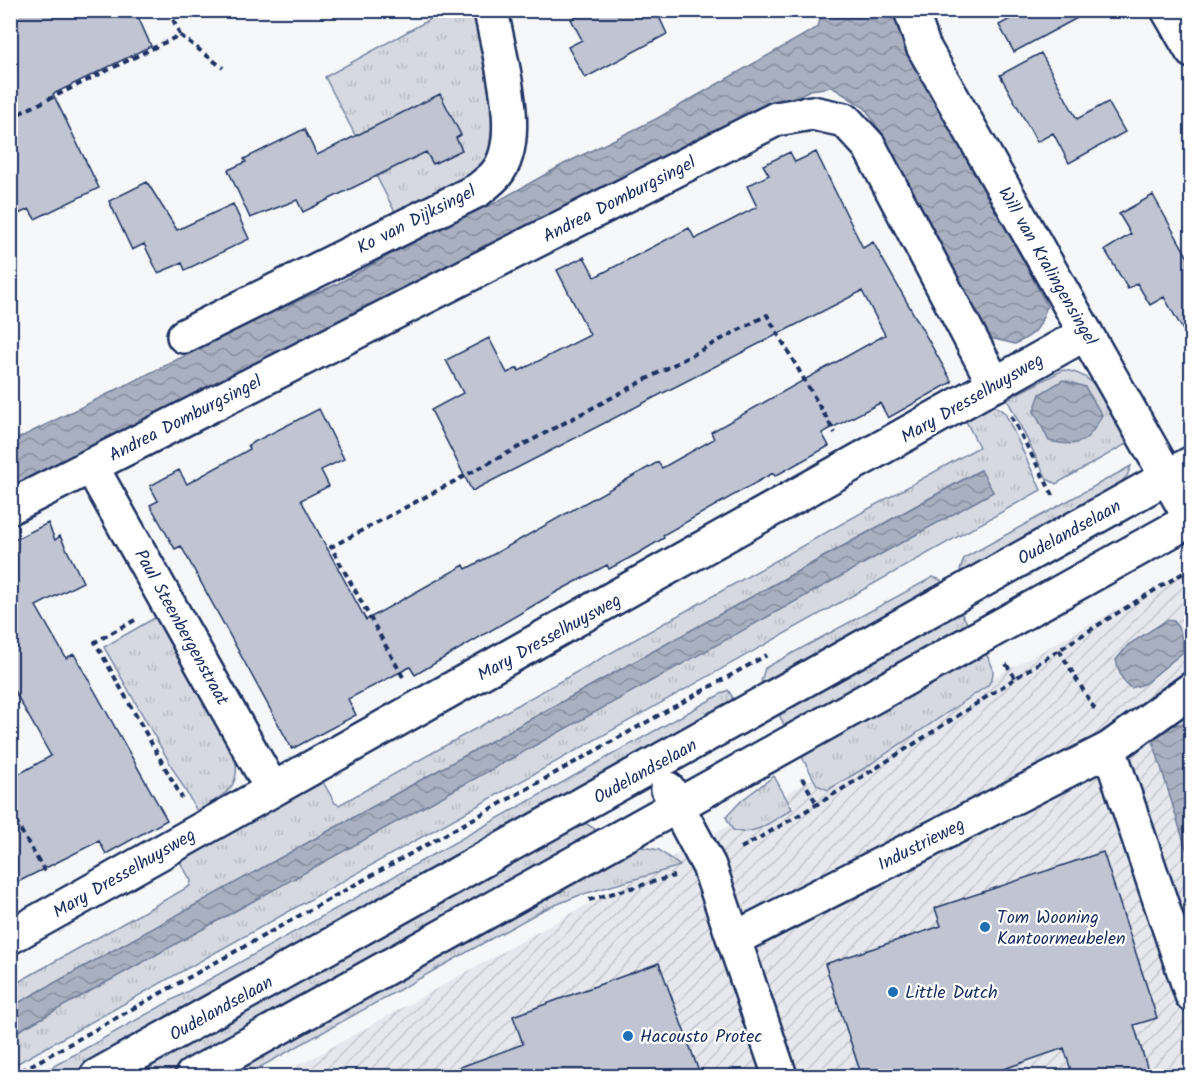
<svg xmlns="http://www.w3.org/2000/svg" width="1202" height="1087" font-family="Kalam,sans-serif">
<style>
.industrial{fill:url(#industrial-furrows)}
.grass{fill:url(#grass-tufts);stroke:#7884a0;stroke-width:1.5}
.water{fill:url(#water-waves);stroke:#707c99;stroke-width:1.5}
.building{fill:#c0c4d3;stroke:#1b2f5e;stroke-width:1.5}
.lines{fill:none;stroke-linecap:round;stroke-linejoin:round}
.street-casing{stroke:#1b2f5e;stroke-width:38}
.secondary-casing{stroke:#1b2f5e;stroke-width:38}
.path{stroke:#1b2f5e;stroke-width:4;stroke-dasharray:6 4.5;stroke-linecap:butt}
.street{stroke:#fff;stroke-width:33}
.secondary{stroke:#fff;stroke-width:33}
.poi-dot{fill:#1f6fb2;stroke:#fff;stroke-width:2}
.labels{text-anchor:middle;stroke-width:4.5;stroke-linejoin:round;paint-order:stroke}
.street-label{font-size:18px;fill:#1b2f5e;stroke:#fff}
.poi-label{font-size:18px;fill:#1b2f5e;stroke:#fff;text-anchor:start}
</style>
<defs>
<pattern id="industrial-furrows" width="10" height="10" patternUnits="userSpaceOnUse" patternTransform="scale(1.5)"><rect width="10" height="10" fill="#e6e8ee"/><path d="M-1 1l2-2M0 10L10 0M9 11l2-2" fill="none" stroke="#c5c7ce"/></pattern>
<pattern id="grass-tufts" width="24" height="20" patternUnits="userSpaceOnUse" patternTransform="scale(1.5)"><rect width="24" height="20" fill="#d6d9e2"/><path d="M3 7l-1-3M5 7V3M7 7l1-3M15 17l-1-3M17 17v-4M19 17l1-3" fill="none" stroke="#b7bbc4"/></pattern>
<pattern id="water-waves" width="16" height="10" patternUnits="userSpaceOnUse" patternTransform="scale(1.5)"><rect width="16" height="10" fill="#a9b0c1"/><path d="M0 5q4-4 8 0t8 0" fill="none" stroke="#8990a0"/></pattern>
</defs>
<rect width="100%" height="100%" fill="#f6f7f9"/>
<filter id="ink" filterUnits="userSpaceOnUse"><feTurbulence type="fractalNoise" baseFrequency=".0167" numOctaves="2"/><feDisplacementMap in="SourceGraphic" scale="12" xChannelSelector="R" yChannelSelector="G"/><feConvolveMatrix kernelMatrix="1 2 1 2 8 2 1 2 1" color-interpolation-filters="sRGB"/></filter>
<g filter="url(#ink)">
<path class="industrial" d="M1191 568V1076H280Z"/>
<path class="grass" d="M445 11H473L498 124V144L477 175 398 218 325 77Z
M1063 370C1102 374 1111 411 1128 443L1056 484 1047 479 1007 399Z
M994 405 1005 413 1041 490 11 1067V1035L993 492 980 470 11 1007V986L190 886 191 881 179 860 323 782 335 803 339 805 979 447 966 421Z
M1131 466 1127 476 1114 489 964 578 960 571 964 558Z
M933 577 941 580 946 589 765 690 761 681 765 668Z
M956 605 971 629 788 733 775 706Z
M158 616 235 757C242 790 222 796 197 811L104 647Z
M981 646C989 659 1000 672 987 686L863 769 828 790 817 785 802 757 860 713Z
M728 690 738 706 74 1076H36Z
M774 776 792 809C775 819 753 838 733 830L726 817 742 800Z
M585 823 595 829 588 843 171 1076H112Z
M636 846 659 850 680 866 580 895 543 910 244 1076H209Z"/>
<path class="water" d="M822 11H893L1047 306C1039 329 1038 333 1015 344L986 337 966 294 902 181 878 128 865 108 832 87 810 90 11 486V442L279 309 337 284 479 206H489L564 164 656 119 818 27Z
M1063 380 1085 387 1102 415C1088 443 1080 448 1049 441L1034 411 1040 394Z
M981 470 993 492 11 1035V1007Z
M1167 620 1174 621C1181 631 1184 641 1182 653L1144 684 1131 688C1121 681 1119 671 1116 660L1128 645Z
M1191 722V865L1152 738 1163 727Z"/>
<path class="building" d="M10 10H135L151 46 53 94 99 188 35 219 29 209 10 218Z
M588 10H656L667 34 585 78 568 47 582 40 571 19Z
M1026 10H1092L1014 52 999 25Z
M1041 53 1077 119 1108 102 1125 132 1069 163 1053 133 1037 142 1000 75Z
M440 94 461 135 456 138 462 150 433 164 426 152 303 212 297 200 250 218 228 170 246 162 244 159 304 129 317 155Z
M790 152 795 162 816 152 863 248 873 242 952 382 888 418 880 403 822 433 829 446 775 476 773 473 663 535 664 538 637 554 609 569 607 565 553 594 415 675 410 667 348 699 356 715 292 749 181 546 175 549 150 505 158 501 150 486 179 470 187 484 250 449 248 445 319 409 344 459 321 470 329 486 301 500 366 620 464 565 466 569 494 554 658 462 662 468 714 439 711 432 885 335 862 291 472 491 431 410 463 393 446 360 489 338 507 373 518 368 519 371 590 335 557 270 584 257 595 277 689 228 695 239 757 207 747 186 769 175 763 165Z
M147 182 177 230 233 204 249 239 185 270 182 263 158 273 144 244 132 250 109 201Z
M1153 195 1191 263V344L1164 297 1150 305 1137 283 1128 289 1105 250 1131 234 1119 214Z
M48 523 55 540 60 536 83 582 36 606 66 658 74 654 167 820 106 854 99 841 10 886V779L51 756 10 683V542Z
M1103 852 1157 1018 1134 1025 1150 1077H1073L1064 1048 981 1077H862L825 964 941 926 935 908Z
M659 963 701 1077H445L444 1073 523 1044 513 1016Z"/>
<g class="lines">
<g class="street-casing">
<path id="street" d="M911 10 923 46 1191 519
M1168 10 1192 51
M184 336 478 190C484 185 491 180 496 174 526 139 498 53 491 10
M91 466 272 789
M10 507 776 119 812 113 845 120 869 146 995 385
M1109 749 1192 995
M10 937 1086 333
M734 939 1109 749 1192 689"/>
</g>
<g class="secondary-casing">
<path id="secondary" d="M668 789 709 866 780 1076
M97 1076 1192 463
M192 1076 1192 519"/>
</g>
<path class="path" d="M169 10 180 35
M10 118 180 35 223 68
M1011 416 1055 499
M135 620 95 642 182 798
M1059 650 1097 713
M1006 664 1016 679
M403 677 331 547 767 315 835 433
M802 778 818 806
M10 812 47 875
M741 848C896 763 1039 657 1192 568
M589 900 674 876
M12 1076 767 655"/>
<use href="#street" class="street"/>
<use href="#secondary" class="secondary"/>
</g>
</g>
<g class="poi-dot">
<circle cx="985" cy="927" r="6"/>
<circle cx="893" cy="992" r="6"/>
<circle cx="628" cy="1036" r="6"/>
</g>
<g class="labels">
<g class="street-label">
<text transform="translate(619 199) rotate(-27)" y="6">Andrea Domburgsingel</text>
<text transform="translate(416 219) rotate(-27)" y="6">Ko van Dijksingel</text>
<text transform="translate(1048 266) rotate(60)" y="6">Will van Kralingensingel</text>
<text transform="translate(972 398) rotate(-30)" y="6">Mary Dresselhuysweg</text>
<text transform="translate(185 418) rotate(-27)" y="6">Andrea Domburgsingel</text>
<text transform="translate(1069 532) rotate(-29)" y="6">Oudelandselaan</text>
<text transform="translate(182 627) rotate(61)" y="6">Paul Steenbergenstraat</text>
<text transform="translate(549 637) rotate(-29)" y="6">Mary Dresselhuysweg</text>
<text transform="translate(645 771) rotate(-29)" y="6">Oudelandselaan</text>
<text transform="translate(921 844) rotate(-27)" y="6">Industrieweg</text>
<text transform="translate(124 873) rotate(-30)" y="6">Mary Dresselhuysweg</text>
<text transform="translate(221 1008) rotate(-29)" y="6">Oudelandselaan</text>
</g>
<g class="poi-label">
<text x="997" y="923">Tom Wooning<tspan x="997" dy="21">Kantoormeubelen</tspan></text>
<text x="905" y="998">Little Dutch</text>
<text x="640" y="1042">Hacousto Protec</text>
</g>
</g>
<rect width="1202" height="1087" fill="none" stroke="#fff" stroke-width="36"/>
<rect x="18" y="18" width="1166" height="1051" fill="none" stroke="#1b2f5e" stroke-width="2" filter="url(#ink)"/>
</svg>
